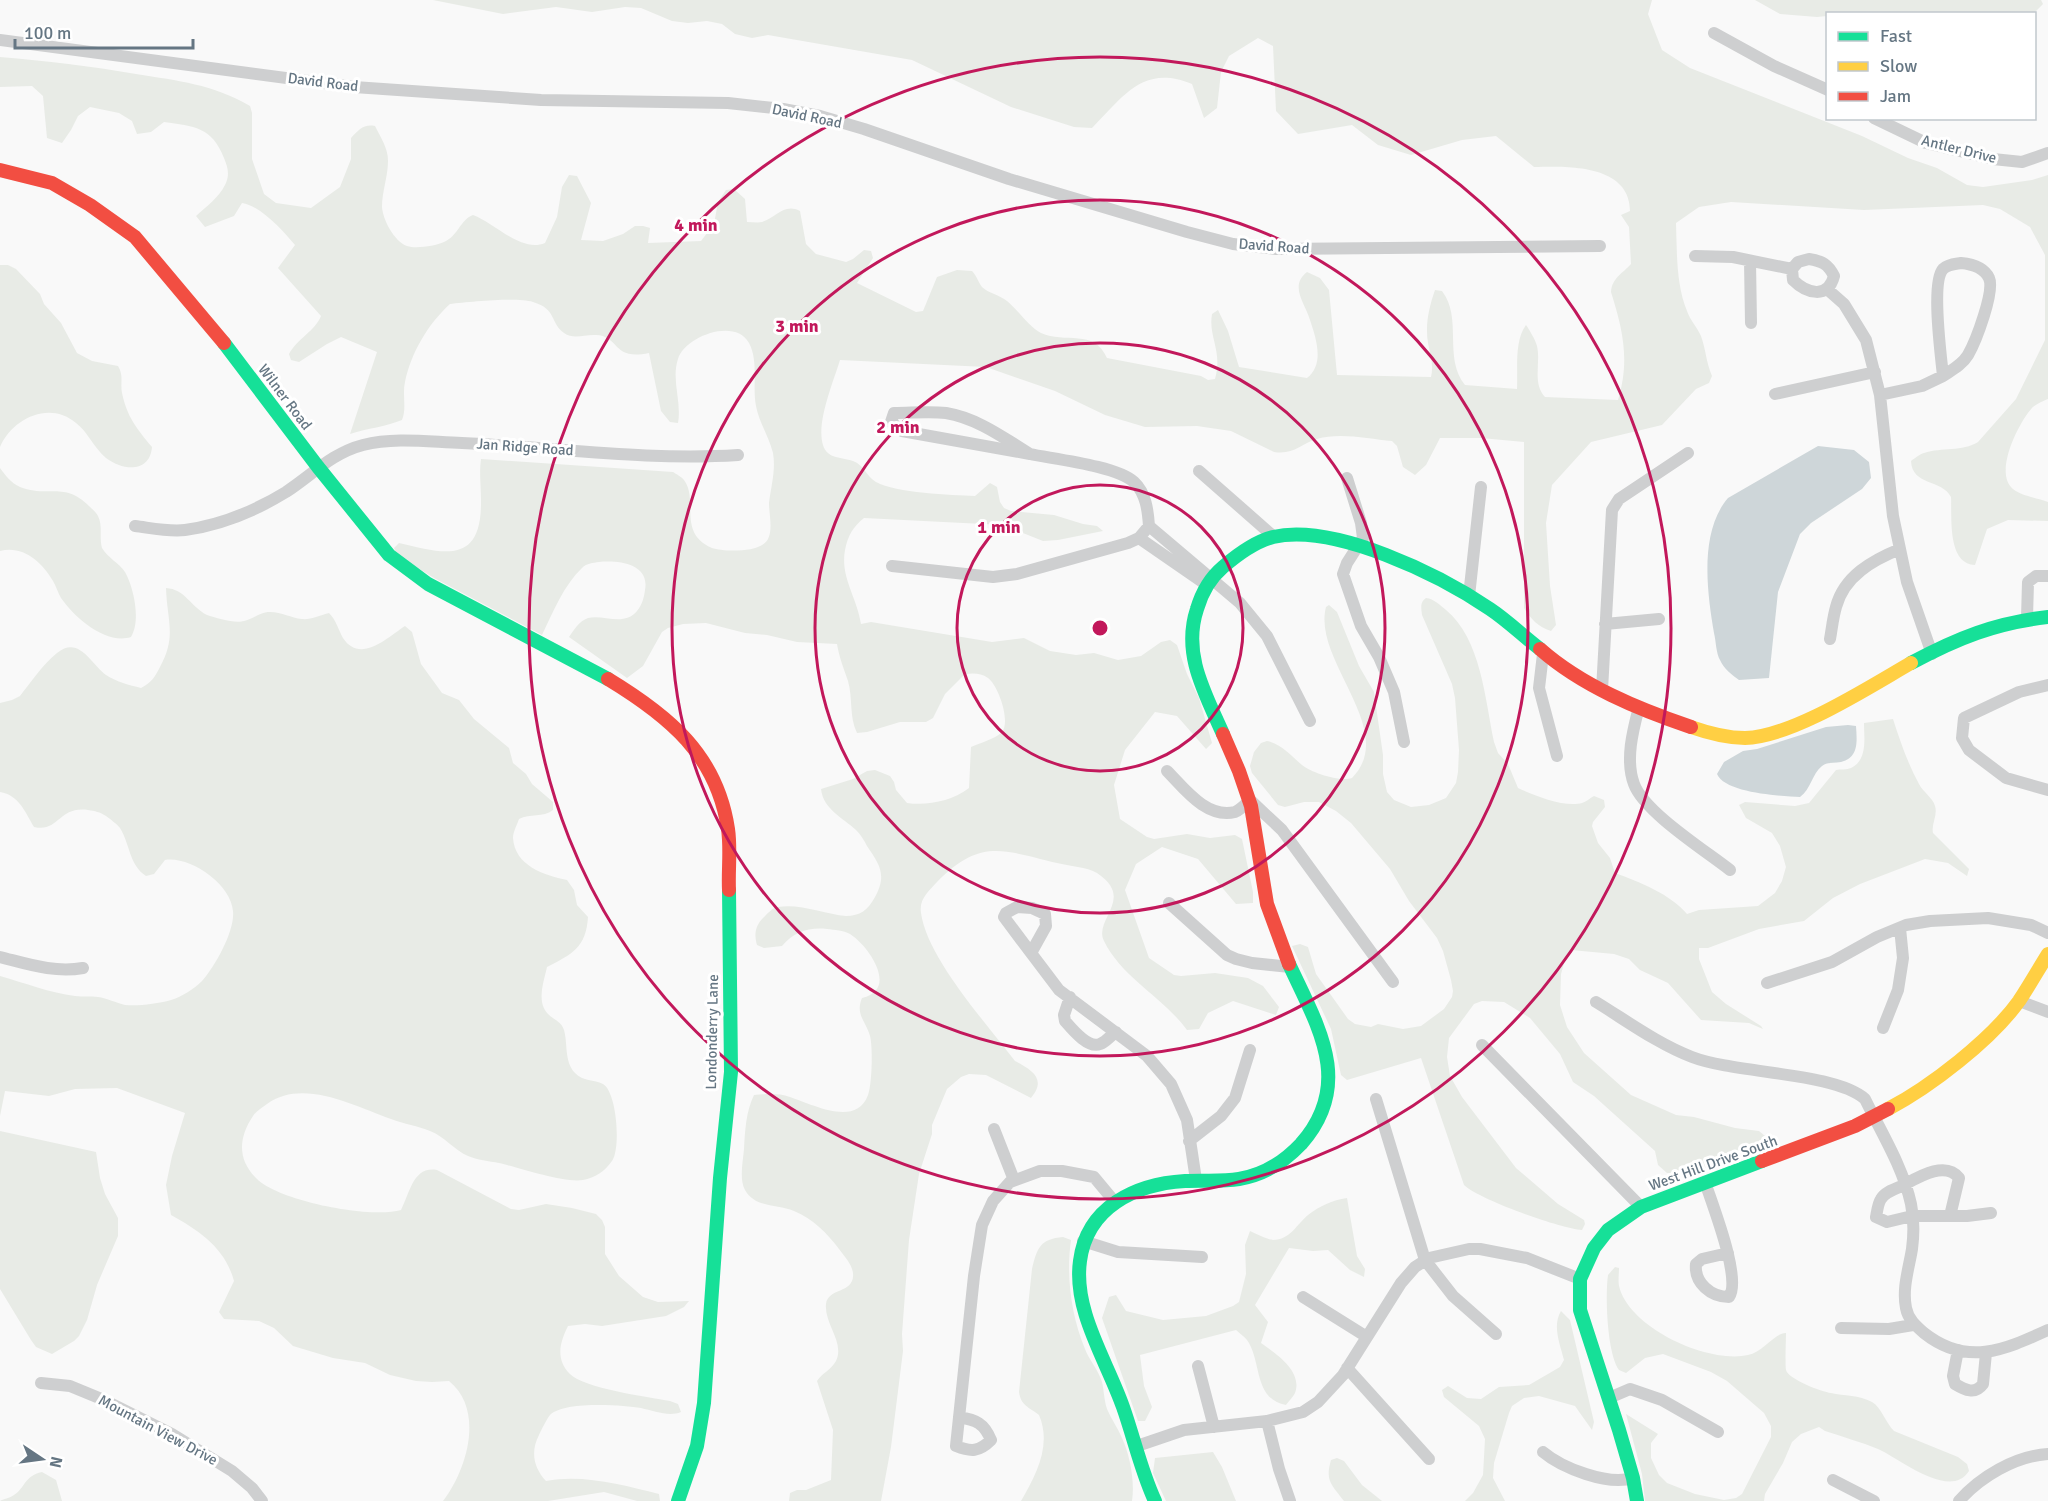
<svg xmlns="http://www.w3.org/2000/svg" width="2048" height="1501" font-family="Signika,sans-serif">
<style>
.green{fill:#e8ebe6}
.water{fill:#ced6d9}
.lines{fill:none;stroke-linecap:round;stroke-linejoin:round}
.street{stroke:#cecfd0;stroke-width:12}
.fast{stroke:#16e098;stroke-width:14}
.slow{stroke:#ffcf43;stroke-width:14}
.jam{stroke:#f24e42;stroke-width:14}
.ring{fill:none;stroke:#c2185b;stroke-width:3}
.labels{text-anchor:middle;stroke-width:6;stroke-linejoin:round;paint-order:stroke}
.street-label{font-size:15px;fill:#657683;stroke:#fff}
.centre{fill:#c2185b;stroke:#fff;stroke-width:3}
.ring-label{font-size:18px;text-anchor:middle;font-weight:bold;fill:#c2185b;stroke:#fff;stroke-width:6;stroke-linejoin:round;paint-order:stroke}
</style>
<rect width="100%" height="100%" fill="#f9f9f9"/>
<path class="green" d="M433 0H1652L1648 14 1662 50 1690 68 1862 136 1908 158 1937 168 1967 185 1983 187 2032 180 2048 175V399C2043 401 2036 404 2032 408 2019 422 1993 473 2013 489 2021 496 2038 498 2048 502V521L2008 520 1987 529 1975 565C1947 564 1952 517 1951 497 1942 479 1912 486 1911 461 1915 458 1920 454 1924 453 1942 447 1962 452 1978 442L2016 399 2045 340V255L2030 227 2000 209 1983 205 1864 210 1731 202 1699 207 1676 223C1677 252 1676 284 1687 311 1690 320 1697 327 1701 336 1706 350 1706 362 1712 376L1709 383 1696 389 1662 425 1591 442 1552 485 1546 523 1550 586 1556 625 1551 631C1538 627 1531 619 1524 608V442L1481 438H1440L1426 465 1415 475 1403 467 1397 446 1392 441C1369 439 1340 432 1317 439 1300 444 1294 455 1274 452L1231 431 1197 426 1145 427 1105 415 1055 391 986 367 840 360C833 383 816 423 823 445 827 459 841 457 853 461 864 465 867 477 876 482 896 493 951 495 975 496L990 483 997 487 1000 502 1004 508 1011 511 1054 515 1083 524 1097 526 1103 531 1058 540 1043 541 1003 525 864 518C853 527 848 535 845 550 840 577 857 597 861 624L871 622 992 642 1024 638 1050 651 1076 655 1094 653 1118 660 1141 656 1161 642 1170 640 1177 645 1187 674 1199 698 1212 743 1206 749 1177 716 1155 712 1125 750 1114 785 1120 819 1147 837 1154 839 1187 834 1210 838 1235 835 1242 839 1253 892V903L1236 904 1198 859 1162 847 1136 864 1125 890 1149 958 1174 975 1181 976 1215 973 1248 978 1263 986 1279 1007 1276 1015 1233 1001 1208 1013 1199 1029 1187 1030C1163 997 1122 978 1104 941 1093 919 1136 899 1097 873 1087 867 1069 866 1057 863 1003 850 980 838 937 882 928 892 919 899 921 913 927 958 987 1024 1015 1061 1032 1070 1047 1079 1031 1098L986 1075 969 1074 961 1077 947 1089 932 1125V1134L919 1174 909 1240 902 1334 903 1351 891 1447 881 1501H789L790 1493 797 1490H806L831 1480 833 1430 817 1381C822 1373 831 1370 836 1361 845 1342 824 1324 826 1304 828 1287 855 1294 853 1273 852 1264 844 1256 839 1249 827 1233 813 1219 794 1211 777 1204 755 1208 745 1190 739 1179 743 1161 744 1149 745 1131 746 1111 754 1095 767 1094 778 1093 790 1097 812 1104 856 1128 868 1095 872 1084 873 1047 870 1036 866 1021 855 1015 862 998 899 990 869 946 850 934 843 930 835 930 827 929 809 927 794 932 782 946L764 948 757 945C754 935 755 926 763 918 767 914 772 908 778 907 799 903 825 914 846 916 860 916 868 910 875 897 887 875 880 865 867 846 864 840 861 835 856 830 843 818 823 809 821 789L853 779 867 771 875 770 890 776 894 782 896 790 907 803C927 806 952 801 969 788L971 747C980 743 994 739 1001 733 1012 723 998 685 988 678 981 673 974 673 965 674L945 694 933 718 926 722H900L867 732 857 733C849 717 853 698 848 681 844 669 839 657 837 644L797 642 767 635 745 633 706 623 683 624 668 628 662 632 643 666 627 678 569 637C574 630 579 621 588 618 603 614 624 627 637 611 642 605 644 598 645 590 650 564 619 560 599 562 593 563 587 563 582 568 564 585 553 612 542 635L434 578 397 555 394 548 399 543C445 554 482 565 481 500 481 486 479 472 481 459L673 472C676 474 682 477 684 480 699 500 677 533 712 548 724 552 761 553 768 539 773 529 769 514 769 503 771 486 776 470 773 453 769 437 759 422 756 406 752 385 759 362 749 343 735 317 684 337 678 359 671 380 682 402 678 423L670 422 661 411 649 353C612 361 620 336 596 335 585 334 574 340 564 333 550 323 557 309 533 302 516 297 469 302 450 304 428 324 411 353 405 382 402 395 407 408 402 420 385 427 368 428 350 434L377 352 341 337 327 344 299 362 291 360 289 354C297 339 315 331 321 316L278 268 295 245C283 231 261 206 242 203L234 216 205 227 196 216C206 207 219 197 225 185 230 175 228 168 224 158 212 127 194 126 164 122L151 132 137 134 132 121 119 113 90 107 78 116 71 130 62 143 47 138 43 96 32 86 0 87V57C46 61 91 66 136 74 179 81 212 84 250 106L252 113V159L264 194 276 203 311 208 340 187 351 159V138C359 130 363 124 375 126 381 138 388 148 388 161 388 176 382 192 382 207 383 220 394 241 407 246 416 249 435 246 444 242 458 236 460 220 473 215 495 223 521 253 545 243L557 217 562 187 569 175 577 176 591 203 581 240 603 241 623 234 635 226H643L650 228 648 243 701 241 714 224 718 202 726 190 734 189 745 199 747 222C752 222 758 223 762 222 777 217 784 203 800 211L806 244 816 254 846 262 853 259 864 250 871 251 873 258 857 283 916 312 923 311 937 277 957 270 972 271C977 276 978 282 982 287 988 293 1000 295 1007 301 1017 309 1030 328 1041 333 1065 344 1094 328 1107 358L1201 376 1208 380 1215 379C1223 351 1208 337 1212 314L1218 310 1228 331 1239 367 1307 378C1325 364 1316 338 1310 320 1305 303 1289 286 1307 272L1320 278 1329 290 1337 375 1431 377C1434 365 1430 354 1428 343 1425 325 1429 307 1435 290L1442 291C1463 318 1443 358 1465 385L1517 389C1518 370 1514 341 1526 325 1530 331 1535 339 1537 346 1541 363 1532 383 1545 397L1618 400C1630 361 1623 330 1611 292 1612 278 1622 274 1631 264L1629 227 1621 215 1630 211C1630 164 1567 166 1534 167L1496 136 1462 140 1411 155 1378 145 1352 125 1298 134 1276 111 1273 46 1258 38 1229 56 1221 72 1217 108 1204 118 1192 84C1143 64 1124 96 1092 128L1074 127 1011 107 912 60 768 35 752 38 735 34 722 24 707 21 688 23 672 21 641 8 625 7 592 12 556 7 503 14Z
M1755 0H2041L2043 4 2034 13 1828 14 1827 16 1817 17 1780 14Z
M0 265H8L16 269 40 294 44 304 61 323 77 353 92 361 118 366C124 376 120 383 122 393 127 417 137 429 152 447 150 473 123 471 106 458 94 448 88 432 76 423 49 400 12 419 0 447Z
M0 468C6 476 11 483 20 487 48 498 64 481 89 506 92 509 96 512 98 516 103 526 99 538 102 548 108 558 119 563 125 572 134 588 141 621 131 637 106 645 75 618 61 598 58 593 56 586 53 581 42 562 23 545 0 551Z
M166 588C185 589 191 607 207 615 216 618 236 624 244 621 254 619 259 612 270 612 282 612 291 618 302 619 310 620 321 615 329 613 336 620 338 629 343 638 360 664 387 638 405 626L412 632 421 664 442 693 459 700 474 719 509 748 513 763 526 774 532 784 553 802V810C543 818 530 813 519 819 517 825 513 832 513 838 515 866 544 875 567 880L574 890 577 905 588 917C586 948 572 954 547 967 544 981 536 1002 548 1014 554 1020 561 1021 564 1030 568 1044 564 1061 575 1073 583 1082 594 1079 603 1084 617 1092 621 1149 612 1161 605 1171 595 1178 583 1180 563 1183 520 1168 499 1163 489 1161 477 1160 468 1156 454 1150 444 1136 430 1131 418 1126 404 1124 391 1119 354 1106 303 1078 267 1104 262 1108 256 1111 253 1116 239 1137 237 1158 255 1177 276 1201 371 1219 401 1210 410 1193 413 1166 437 1170L511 1209 519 1210 546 1204 572 1208 596 1214 602 1220 605 1227V1254L619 1276 643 1297 658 1302 689 1301 684 1307 666 1316 602 1326 585 1324 568 1326C560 1342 555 1359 570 1374 583 1388 648 1397 670 1401L678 1404 681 1412C669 1417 654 1411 641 1408 622 1405 564 1401 550 1415 546 1420 542 1429 539 1435 530 1452 534 1468 546 1481 583 1474 623 1485 659 1494L660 1501H637L604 1492 548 1501H443C467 1470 485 1410 449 1381L432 1382 416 1381 390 1375 365 1363 333 1358 293 1346 274 1328 259 1321 224 1319 219 1312 234 1281C225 1248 200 1231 171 1215L166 1185 172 1156 185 1113 117 1088 75 1089 49 1096 5 1091 0 1116V976C25 983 50 993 75 996 83 997 91 996 98 997 107 998 116 1003 125 1005 139 1006 157 1004 171 1000 181 997 194 989 202 981 215 966 235 931 233 911 231 884 190 856 165 860L154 874 146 876C129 865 130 844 120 828 117 824 110 819 106 816 100 812 95 811 88 810 58 806 59 833 34 827 25 812 19 795 0 792V703L12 700 20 696C31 682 43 664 57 653 79 635 91 664 106 675 117 682 129 685 141 688 151 683 155 677 160 667 177 636 167 621 166 588Z
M1426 598C1434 599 1440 605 1446 610 1481 639 1485 699 1494 742L1498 753 1508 764 1518 788C1533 795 1565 808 1582 803 1586 802 1590 798 1594 796L1604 800 1605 807 1593 822 1592 826 1598 843 1610 858 1615 873C1640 882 1670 894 1687 914L1699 910 1758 906 1775 893 1782 881 1786 867 1780 846 1772 833 1746 818 1739 805 1745 802 1795 806 1809 803 1836 770C1840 769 1847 770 1851 768 1868 760 1864 738 1864 723L1893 719C1900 741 1908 764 1919 784 1923 792 1933 798 1935 806 1938 815 1931 824 1933 833L1969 869 1967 876 1948 863 1925 859 1860 884 1833 898 1804 921 1759 929 1708 948H1699V959L1712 992 1726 1004 1761 1026 1763 1029 1749 1023 1701 1020 1668 983 1640 970 1629 959 1614 954 1571 950 1566 956 1561 974 1560 1005 1567 1027 1584 1053 1631 1095 1676 1115 1694 1117 1735 1128 1759 1131 1765 1136 1764 1143 1755 1150 1698 1173 1682 1175 1667 1173 1658 1165 1655 1151 1594 1096 1573 1082 1560 1054 1530 1018 1504 1002 1482 1001 1474 1004 1449 1038 1447 1057 1450 1076 1462 1097 1516 1168 1558 1204 1584 1220 1585 1224 1582 1230C1559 1228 1480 1200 1464 1185L1421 1058 1347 1080 1341 1075 1331 1029 1292 946 1300 944 1308 947 1316 974 1348 1019 1355 1024 1371 1027 1378 1024 1403 1029 1421 1026 1444 1009 1452 997 1453 991 1451 980 1443 951 1437 938 1409 901 1390 869 1351 823 1336 811 1319 802H1304L1285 807 1278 805 1252 773 1250 766 1254 752 1261 743 1267 741C1282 744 1291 756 1302 765 1312 773 1340 782 1352 778 1399 730 1312 661 1326 607L1329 605 1337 612 1359 666 1374 692 1383 755V774L1387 792 1394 800 1411 807 1429 805 1446 798 1456 783 1458 772 1459 750 1455 698 1452 684 1422 615C1421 608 1420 602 1426 598Z
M0 1131 96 1152 100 1178 105 1194 118 1218V1236L97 1285 87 1320 79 1336 74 1341 52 1354 36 1347 31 1340 0 1289Z
M1347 1198 1357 1256 1365 1269 1364 1277 1350 1270 1328 1250 1313 1251 1289 1248 1255 1305 1268 1322 1261 1343C1276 1354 1303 1371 1295 1393 1293 1397 1288 1402 1286 1405 1253 1399 1262 1361 1247 1340 1244 1336 1239 1333 1236 1330L1140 1355 1144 1386 1152 1407 1145 1421H1138L1102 1318 1109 1297 1116 1295 1126 1311 1163 1320 1206 1316 1233 1306 1239 1302 1246 1274 1245 1245 1250 1231C1257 1234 1266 1239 1273 1240 1290 1240 1297 1224 1308 1215 1320 1206 1332 1200 1347 1198Z
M1063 1237 1071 1240C1066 1276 1071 1315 1085 1349 1089 1360 1098 1369 1102 1382 1104 1390 1104 1400 1107 1409 1111 1419 1118 1428 1122 1438 1130 1455 1135 1482 1132 1501H1021C1036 1475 1052 1445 1039 1415 1029 1407 1021 1406 1019 1392L1032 1269C1037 1248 1040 1239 1063 1237Z
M1615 1267 1619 1268C1619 1273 1618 1281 1619 1286 1629 1328 1708 1364 1748 1355 1763 1352 1776 1332 1786 1333 1786 1341 1785 1364 1786 1370 1788 1379 1822 1392 1831 1393 1844 1396 1859 1395 1872 1402 1881 1407 1886 1423 1894 1431L1958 1457 1967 1464 1969 1471C1950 1501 1899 1458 1878 1449 1861 1442 1843 1437 1825 1431L1819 1427 1801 1434 1792 1442 1783 1463 1765 1494 1764 1501H1645L1642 1474 1626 1414 1658 1434 1651 1443V1458L1659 1475 1667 1483 1695 1494 1724 1500 1736 1498 1742 1494 1771 1437V1426L1764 1413 1727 1381 1711 1372 1663 1354 1645 1358 1626 1373 1619 1370C1607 1354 1605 1295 1608 1275Z
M1561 1311 1570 1320 1594 1422 1592 1430 1575 1406 1539 1396 1524 1398 1512 1406 1509 1413 1494 1463 1493 1478 1505 1501H1465L1473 1493 1483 1475 1485 1439 1479 1426 1444 1397 1442 1390 1448 1386 1467 1398 1481 1399 1499 1387 1529 1385 1560 1367 1564 1360C1560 1344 1552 1326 1561 1311Z
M1213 1452 1222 1467 1236 1501H1166L1153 1473 1155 1458Z
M1337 1458 1344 1461 1362 1485 1382 1501H1344C1331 1484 1325 1481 1331 1460Z
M42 1472 56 1480 62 1501H0C3 1499 10 1498 14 1495 26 1487 24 1476 42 1472Z"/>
<path class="water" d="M1818 446 1854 450 1869 462 1871 478 1862 489 1811 523 1800 534 1778 592 1769 678 1739 680C1732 675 1724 669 1720 660 1716 653 1716 641 1714 633 1707 592 1699 532 1728 498Z
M1848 725 1856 726C1857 741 1859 758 1841 762 1834 763 1827 762 1822 766 1812 774 1811 789 1800 797 1780 796 1725 793 1717 774L1724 762 1743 751 1757 749 1826 727Z"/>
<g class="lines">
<path class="street" d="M1714 33 1774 66 1828 90
M0 40 354 87 541 100 728 103 783 109 820 116 864 129 1009 179 1187 232 1233 244 1276 249 1600 246
M1874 118 1926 143 1993 159 2022 162 2048 153
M1695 256 1733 257 1792 269
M1809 259C1822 261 1828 264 1834 276 1828 300 1806 293 1793 280L1792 269 1798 262Z
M1750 261 1751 323
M1961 263C1971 264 1984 267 1989 278 1995 291 1976 341 1968 355 1962 365 1952 370 1943 376 1941 356 1931 282 1943 269 1948 264 1955 264 1961 263Z
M1827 289 1844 304 1866 340 1880 395 1893 516 1907 582 1932 654
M1775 394 1875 372
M1880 395 1922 386 1943 376
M894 413C911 413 929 411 946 413 977 418 1004 438 1030 454L902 431 891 422Z
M1199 471 1273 536
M1347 478 1361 523 1363 538 1347 563 1343 574 1361 626 1379 657 1394 692 1404 742
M135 526C151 528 169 532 185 530 221 525 255 511 286 492 312 475 332 453 363 445 395 437 429 442 462 443 554 447 646 461 738 455
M1149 526 1240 603 1267 636 1310 721
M1139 538 1207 585
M892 566 993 577 1017 574 1128 543 1139 538 1149 526C1148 511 1146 493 1134 482 1117 466 1054 459 1030 454
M1469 596 1481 487
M2027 618 2028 582 2036 576H2048
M1605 624 1659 619
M1830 639C1832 628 1833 617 1836 607 1844 576 1873 560 1900 549
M1543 654 1539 688 1557 756
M2048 685 2019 692 1964 718 1962 738 1969 750 2006 778 2048 790
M1602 690 1612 510 1619 499 1688 453
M1639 707C1633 730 1625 760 1634 784 1644 812 1706 851 1730 870
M1167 771C1184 788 1206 819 1235 812 1240 810 1246 804 1250 800L1282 830 1393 982
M1169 903 1227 955 1236 959 1252 963 1290 967
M1017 907 1032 908 1045 914 1046 926 1031 953 1004 917 1006 913Z
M1031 953 1059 990 1147 1056 1171 1084 1187 1120 1196 1180
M0 957C28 964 54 973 83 968
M1767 983 1832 962 1877 937 1906 925 1930 921 1988 918 2031 925 2048 933
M1070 997 1064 1015 1065 1021C1072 1029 1088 1049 1100 1044 1106 1042 1111 1035 1116 1032
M2019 1001 2048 1012
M1596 1002C1627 1021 1658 1044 1692 1057 1736 1074 1834 1072 1865 1099 1881 1132 1903 1167 1911 1204 1914 1219 1914 1234 1912 1249 1909 1268 1902 1288 1906 1308 1908 1319 1916 1326 1924 1333 1967 1367 2004 1350 2048 1330
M1883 1028 1898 990 1903 958 1900 928
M1482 1045 1641 1207
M1376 1099 1425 1260 1453 1296 1496 1334
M994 1129 1014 1180
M1189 1141 1221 1116 1235 1098 1250 1050
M1705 1182C1712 1204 1742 1279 1729 1297 1711 1297 1694 1283 1696 1264L1702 1259 1728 1253
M1950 1216 1959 1178C1945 1160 1917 1178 1902 1186 1895 1189 1885 1192 1881 1199 1878 1203 1877 1212 1876 1217L1887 1222 1912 1216H1967L1991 1213
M1083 1241 1118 1252 1202 1257
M1303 1297 1367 1337
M1841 1328 1889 1329 1913 1325
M1958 1350 1953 1376 1955 1384C1965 1390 1975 1395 1983 1384L1986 1353
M1198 1366 1214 1427
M1347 1368 1429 1459
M41 1383 70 1386 104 1400 172 1434 232 1471 252 1488 262 1501
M1609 1398 1630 1389 1662 1400 1718 1432
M959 1417C976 1420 984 1423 991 1440 979 1452 971 1452 956 1446L974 1276 982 1225 993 1201 1010 1182 1040 1171H1062L1094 1177 1114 1201
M1267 1421 1279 1469 1290 1501
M1137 1446 1184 1430 1267 1421 1303 1412 1318 1402 1343 1375 1401 1283 1415 1267 1429 1258 1469 1249H1480L1527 1258 1580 1279
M1543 1452C1562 1468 1608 1486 1633 1478
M1833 1480 1874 1501
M1959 1501C1980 1477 2015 1456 2048 1454"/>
<path class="fast" d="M224 343 318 467 389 555 428 584 608 679
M1911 663C1958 638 1995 623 2048 617
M1223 734C1205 693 1182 654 1197 609 1202 592 1210 578 1223 567 1238 554 1254 542 1273 537 1335 523 1440 575 1490 609 1508 621 1523 636 1540 649
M678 1501 697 1446 704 1403 720 1178 731 1072 729 890
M1155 1501C1141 1471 1134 1438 1123 1407 1107 1361 1073 1311 1080 1261 1087 1207 1135 1184 1185 1181 1203 1180 1221 1182 1239 1179 1264 1175 1284 1162 1301 1144 1355 1083 1317 1025 1289 964
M1637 1501 1633 1478 1619 1430 1580 1310V1279L1594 1248 1608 1230 1641 1207 1762 1161"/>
<path class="slow" d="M1691 727C1708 733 1726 738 1745 738 1792 737 1869 687 1911 663
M1888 1109C1930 1087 1991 1040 2019 1001 2029 986 2038 970 2048 954"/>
<path class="jam" d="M0 170 52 183 90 205 135 237 224 343
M1540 649C1582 686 1638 709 1691 727
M608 679C669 716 717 755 728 829 731 849 728 870 729 890
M1223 734 1239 771 1251 806 1267 904 1289 964
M1762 1161 1855 1126 1888 1109"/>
</g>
<g class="ring">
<circle cx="1100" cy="628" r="143"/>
<circle cx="1100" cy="628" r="285"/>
<circle cx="1100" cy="628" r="428"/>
<circle cx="1100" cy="628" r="571"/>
</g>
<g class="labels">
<g class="street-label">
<text transform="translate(323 82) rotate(7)" y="5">David Road</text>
<text transform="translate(807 116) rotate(12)" y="5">David Road</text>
<text transform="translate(1959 149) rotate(14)" y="5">Antler Drive</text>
<text transform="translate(1274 246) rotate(4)" y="5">David Road</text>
<text transform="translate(285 397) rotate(53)" y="5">Wilner Road</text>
<text transform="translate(525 447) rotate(4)" y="5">Jan Ridge Road</text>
<text transform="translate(712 1032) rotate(-89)" y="5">Londonderry Lane</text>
<text transform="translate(1713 1163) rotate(-20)" y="5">West Hill Drive South</text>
<text transform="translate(158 1430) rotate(28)" y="5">Mountain View Drive</text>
</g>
</g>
<circle cx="1100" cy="628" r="9" class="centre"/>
<g class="ring-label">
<text x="696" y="231">4 min</text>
<text x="797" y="332">3 min</text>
<text x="898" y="433">2 min</text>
<text x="999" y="533">1 min</text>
</g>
<rect x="1826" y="12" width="210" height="108" fill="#ffffff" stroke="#c1c8cd" stroke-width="1.5"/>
<rect x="1838" y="32" width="30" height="9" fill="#16e098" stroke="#c1c8cd" stroke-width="1.5"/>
<text x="1880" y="42" font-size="18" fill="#657683">Fast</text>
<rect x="1838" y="62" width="30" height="9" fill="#ffcf43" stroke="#c1c8cd" stroke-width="1.5"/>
<text x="1880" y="72" font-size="18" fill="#657683">Slow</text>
<rect x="1838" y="92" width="30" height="9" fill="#f24e42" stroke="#c1c8cd" stroke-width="1.5"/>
<text x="1880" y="102" font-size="18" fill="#657683">Jam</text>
<g transform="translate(42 1459) rotate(103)" stroke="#ffffff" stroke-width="4.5" paint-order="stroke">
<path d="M0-4.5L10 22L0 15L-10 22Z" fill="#657683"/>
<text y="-9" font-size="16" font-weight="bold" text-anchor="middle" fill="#657683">N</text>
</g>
<path d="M15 39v9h178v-9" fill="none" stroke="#657683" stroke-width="3"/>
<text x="24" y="39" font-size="18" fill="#657683" stroke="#ffffff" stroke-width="4.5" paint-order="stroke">100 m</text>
</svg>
